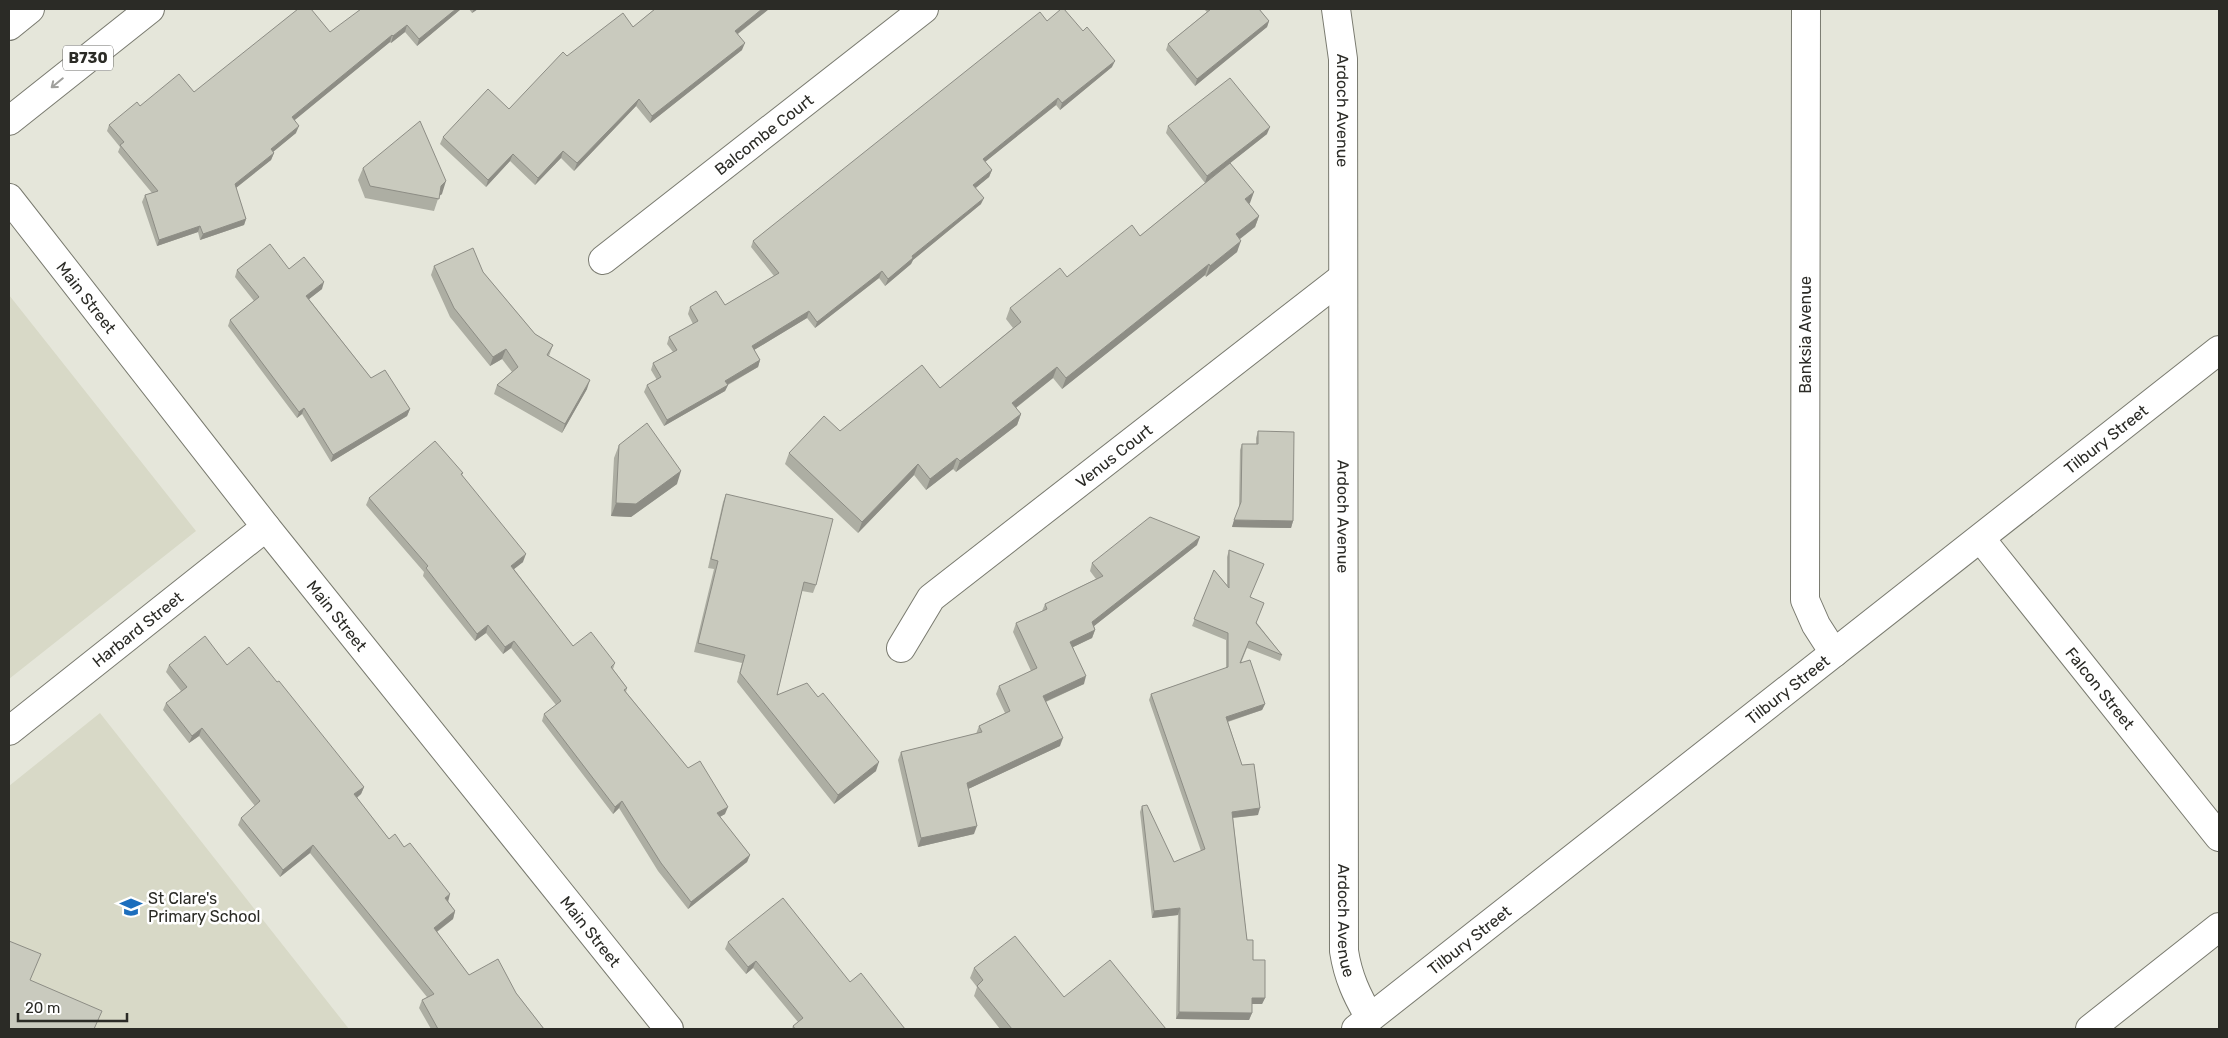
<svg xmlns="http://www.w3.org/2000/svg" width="2228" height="1038" font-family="Rubik,sans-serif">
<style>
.built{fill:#d8d9c7}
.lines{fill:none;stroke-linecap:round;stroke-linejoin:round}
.minor-casing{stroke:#797a6f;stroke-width:30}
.major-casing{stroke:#797a6f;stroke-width:30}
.minor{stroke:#fff;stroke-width:28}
.major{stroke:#fff;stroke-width:28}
.wall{fill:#adaea3}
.shaded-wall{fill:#8d8d85}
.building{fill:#c9cabe;stroke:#8d8d85}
.oneway{stroke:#a0a09d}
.labels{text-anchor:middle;stroke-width:5;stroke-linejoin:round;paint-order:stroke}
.shield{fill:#fff;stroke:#6b6b67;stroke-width:1}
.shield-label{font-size:15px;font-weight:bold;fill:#2b2b26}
.street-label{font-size:16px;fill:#2b2b26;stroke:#fff}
.poi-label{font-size:16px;fill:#2b2b26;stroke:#fff;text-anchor:start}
</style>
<rect width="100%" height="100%" fill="#e5e6da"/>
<path class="built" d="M9 295 196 531 9 679Z
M100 713 349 1029H9V786Z"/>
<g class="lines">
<g class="minor-casing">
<g id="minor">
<path id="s1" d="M1336 9 1343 59 1344 951C1348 977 1357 996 1370 1018"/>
<path d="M1806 9 1805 600 1816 625 1834 653"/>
<path id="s2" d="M9 198 266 527 669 1029"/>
<path id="s3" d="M603 260 924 9"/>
<path id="s4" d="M1981 539 2219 837"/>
<path id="s5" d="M901 648 931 598 1342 278"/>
<path id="s6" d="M9 731 266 527"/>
<path id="s7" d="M1356 1029 2219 350"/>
<path d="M2090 1029 2219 927"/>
</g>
</g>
<g class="major-casing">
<path id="major" d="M9 26 30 9
M9 121 150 9"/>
</g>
<use href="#minor" class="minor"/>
<use href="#major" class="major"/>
</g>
<path class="wall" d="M461 9 417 46 405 32 391 43 390 42 294 120 296 133 273 152 274 153 271 160 236 188 246 219 244 225 200 240 198 232 157 246 142 202 145 195 152 193 118 152 120 147 107 131 109 125 140 106 194 92 330 32Z
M469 9H478L472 13Z
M655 9H769L738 34 742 50 650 123 636 106 574 171 561 158 535 185 510 161 486 187 440 144 443 137 509 109 567 56 633 27Z
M1204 9H1259L1269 21 1267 27 1195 86 1166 50 1168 44 1207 12Z
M1047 21 1112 67 1060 110 1056 105 985 162 992 170 989 177 975 188 981 204 913 260 911 264 885 286 879 278 815 328 807 318 754 350 760 360 758 367 728 385 725 391 664 426 644 392 647 385 657 380 651 370 653 363 673 352 667 344 669 337 693 324 688 314 690 307 725 305 774 276 751 247 753 241Z
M1168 126 1267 134 1230 163 1250 203 1249 204 1259 216 1255 227 1240 239 1237 252 1206 277 1205 275 1062 389 1053 378 1016 408 1021 414 1017 425 956 472 953 469 926 490 914 475 858 533 785 464 789 453 940 388 1013 328 1006 319 1010 308 1140 236 1227 165 1205 183 1166 133Z
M363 168 442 194 439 196 434 211 365 198 358 180Z
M434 266 483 272 535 334 553 345 549 356 587 389 562 433 494 394 497 385 512 372 502 359 490 366 450 317 431 275Z
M289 269 322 289 309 299 371 378 410 409 407 416 331 462 302 414 297 418 228 326 230 320 254 301 235 277 237 270Z
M1258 431 1293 521 1291 528 1232 527 1239 508 1240 450 1242 444H1256V438Z
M619 445 677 484 631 517 611 516 614 458Z
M463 473 462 475 523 562 514 569 573 646 615 663 613 669 627 688 626 692 725 814 720 817 750 855 747 862 688 909 658 871 619 808 613 814 542 721 544 714 556 705 511 648 503 654 486 633 475 641 423 576 424 572 366 505 369 498Z
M726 494 816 585 813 593 802 591 777 695 876 771 834 804 737 682 742 663 694 652 714 569 708 568 723 502Z
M1197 545 1094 626 1095 630 1092 638 1073 647 1084 684 1046 702 1060 746 968 789 974 834 918 847 898 760 901 752 976 734 979 726 1005 713 996 694 999 686 1031 671 1013 632 1016 623 1042 611 1045 604 1096 579 1090 571 1092 563Z
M1229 550 1250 597 1257 623 1282 655 1280 661 1247 648 1241 663 1265 704 1262 710 1228 722 1258 815 1233 818 1247 940 1265 998 1262 1004H1252V1013L1249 1020 1176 1019 1178 915 1152 918 1140 812 1142 806 1174 862 1201 851 1149 700 1151 694 1226 668V640L1192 626 1214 570 1227 585V557Z
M169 665H227L364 787 361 794 357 798 389 839 448 901 455 911 453 919 437 932 469 975 516 993 544 1029H431L419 1008 422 1000 427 997 310 853 280 877 238 825 241 818 255 806 199 736 189 743 163 710 166 703 181 691 166 672Z
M728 942 850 982 905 1029H792L793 1026 798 1022 753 968 746 974 725 949Z
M974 968 1064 997 1166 1029H1000L974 996 977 987 970 978Z"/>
<path class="shaded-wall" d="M456 9H461L417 46 419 39Z
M474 9H478L472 13Z
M762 9H769L732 38 735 31Z
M1269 21 1267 27 1195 86 1197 79Z
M407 25 405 32 391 43 393 36Z
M392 35 390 42 290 124 292 117Z
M745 43 742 50 650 123 652 116Z
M1115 61 1112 67 1060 110 1062 103Z
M1058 98 1056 105 980 166 983 159Z
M639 99 636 106 574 171 577 163Z
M299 126 296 133 268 156 271 149Z
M1270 127 1267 134 1205 183 1207 176Z
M563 151 561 158 535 185 538 178Z
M274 153 271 160 232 191 235 184Z
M513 154 510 161 486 187 488 180Z
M992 170 989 177 971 192 973 185Z
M446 181 442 194 436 198 441 186Z
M1254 192 1250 203 1241 210 1245 199Z
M984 198 981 204 913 260 911 264 885 286 888 279 912 256Z
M1259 216 1255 227 1232 245 1236 234Z
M246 219 244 225 200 240 203 234Z
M200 226 198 232 157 246 159 240Z
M1241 241 1237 252 1206 277 1210 266Z
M1209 264 1205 275 1062 389 1066 378Z
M882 271 879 278 815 328 817 322Z
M324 282 322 289 304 303 306 296Z
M809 311 807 318 749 353 752 346Z
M506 349 502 359 490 366 493 357Z
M760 360 758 367 723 387 725 381Z
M1057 367 1053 378 1008 414 1012 403Z
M590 380 587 389 562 433 565 424Z
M728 385 725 391 664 426 667 420Z
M304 408 302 414 297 418 299 412Z
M410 409 407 416 331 462 333 455Z
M1021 414 1017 425 956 472 960 461Z
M957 458 953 469 926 490 930 479Z
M918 464 914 475 858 533 862 522Z
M681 471 677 484 631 517 611 516 616 503Z
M1234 520 1293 521 1291 528 1232 527Z
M1200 537 1197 545 1089 630 1092 622Z
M526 554 523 562 509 573 511 566Z
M488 625 486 633 475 641 477 634Z
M1095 630 1092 638 1067 650 1070 642Z
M514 641 511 648 503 654 505 647Z
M1086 676 1084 684 1040 704 1043 696Z
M1265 704 1262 710 1223 723 1226 717Z
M202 728 199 736 189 743 192 736Z
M1063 738 1060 746 964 791 967 783Z
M879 762 876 771 834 804 838 795Z
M364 787 361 794 351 802 354 794Z
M622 801 619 808 613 814 615 807Z
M728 807 725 814 714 820 717 813Z
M1260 808 1258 815 1230 818 1232 812Z
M977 826 974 834 918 847 921 838Z
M313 845 310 853 280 877 283 870Z
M750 855 747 862 688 909 691 902Z
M450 894 448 902 445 898Z
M1180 908 1178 915 1152 918 1154 911Z
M455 911 453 919 431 936 434 928Z
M756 961 753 968 746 974 748 967Z
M1252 998H1265L1262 1004H1250Z
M1179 1012 1252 1013 1249 1020 1176 1019Z"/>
<path class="building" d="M298 9H311L330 32 361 9H456L419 39 407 25 393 36 392 35 292 117 299 126 271 149 274 153 235 184 246 219 203 234 200 226 159 240 145 195 158 191 120 145 124 142 109 125 137 102 140 106 179 74 194 92Z
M655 9H762L735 31 745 43 652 116 639 99 577 163 563 151 538 178 513 154 488 180 443 137 488 89 509 109 563 52 567 56 623 13 633 27Z
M1061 9H1064L1083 31 1087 27 1115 61 1062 103 1058 98 983 159 992 170 973 185 984 198 912 256 913 258 888 279 882 271 817 322 809 311 752 346 760 360 725 381 728 385 667 420 647 385 661 377 653 363 677 350 669 337 698 321 690 307 716 291 725 305 779 273 753 241 1040 12 1047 21Z
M1211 9H1259L1269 21 1197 79 1168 44Z
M1230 78 1270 127 1207 176 1168 126Z
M420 121 446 181 441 186 439 199 370 186 363 168Z
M1230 163 1254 192 1245 199 1259 216 1236 234 1241 241 1210 266 1209 264 1066 378 1057 367 1012 403 1021 414 960 461 957 458 930 479 918 464 862 522 789 453 824 416 840 431 922 365 940 388 1021 322 1010 308 1060 268 1067 277 1132 225 1140 236Z
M270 244 289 269 304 257 324 282 306 296 371 378 385 370 410 409 333 455 304 408 299 412 230 320 259 297 237 270Z
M473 248 483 272 535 334 553 345 547 355 590 380 565 424 497 385 518 367 506 349 493 357 454 308 434 266Z
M647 423 681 471 636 504 616 503 619 445Z
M1258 431 1294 432 1293 521 1234 520 1241 502 1242 444H1258Z
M435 441 463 473 461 474 526 554 511 566 573 646 591 632 615 663 611 667 627 688 624 690 688 768 700 761 728 807 717 813 750 855 691 902 661 863 622 801 615 807 544 714 561 701 514 641 505 647 488 625 477 634 426 568 428 566 369 498Z
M726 494 833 519 816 585 804 582 777 695 807 683 818 697 823 693 879 762 838 795 740 673 745 655 698 643 718 561 711 559Z
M1150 517 1200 537 1092 622 1095 630 1070 642 1086 676 1043 696 1063 738 967 783 977 826 921 838 901 752 982 732 979 726 1010 711 999 686 1037 668 1016 623 1047 609 1045 604 1103 576 1092 563Z
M1229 550 1264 564 1250 597 1264 603 1256 623 1282 655 1249 641 1240 663 1250 660 1265 704 1226 717 1242 765 1254 764 1260 808 1232 812 1247 940H1253V960H1265V998H1252V1013L1179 1012 1180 908 1154 911 1142 806 1147 805 1174 862 1205 849 1151 694 1228 667V633L1194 619 1214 570 1229 588Z
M205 636 227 665 249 647 277 682 279 681 364 787 354 794 389 839 395 834 404 847 410 843 450 894 445 898 455 911 434 928 469 975 498 959 516 993 544 1029H438L422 1000 434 994 313 845 283 870 241 818 260 801 202 728 192 736 166 703 187 687 169 665Z
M783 898 850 982 861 973 905 1029H795L793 1026 803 1018 756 961 748 967 728 942Z
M1015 936 1064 997 1110 960 1166 1029H1012L977 986 983 980 974 968Z
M9 941 41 954 30 980 102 1011 94 1029H9Z"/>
<defs><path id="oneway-shaft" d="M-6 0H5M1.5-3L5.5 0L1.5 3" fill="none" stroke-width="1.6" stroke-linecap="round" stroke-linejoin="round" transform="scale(1.25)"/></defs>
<use class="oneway" href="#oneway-shaft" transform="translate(57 83) rotate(141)"/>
<defs>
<g id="school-bare" transform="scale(1.725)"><path d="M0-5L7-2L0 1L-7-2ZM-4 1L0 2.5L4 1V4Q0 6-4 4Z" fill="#1c6ebd" stroke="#fff" stroke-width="2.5" paint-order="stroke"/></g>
</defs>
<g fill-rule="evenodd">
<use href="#school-bare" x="131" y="907"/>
</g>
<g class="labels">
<rect class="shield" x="63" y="45.5" width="50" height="25" rx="4"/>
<g class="shield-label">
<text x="88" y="63">B730</text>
</g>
<g class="street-label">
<text dy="6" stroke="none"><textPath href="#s1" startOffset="102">Ardoch Avenue</textPath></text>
<text dy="6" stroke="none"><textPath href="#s3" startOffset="204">Balcombe Court</textPath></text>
<text dy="6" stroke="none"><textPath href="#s2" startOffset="126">Main Street</textPath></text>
<text transform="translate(1805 335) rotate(-90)" y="6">Banksia Avenue</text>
<text dy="6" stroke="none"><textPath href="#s7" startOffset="954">Tilbury Street</textPath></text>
<text dy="6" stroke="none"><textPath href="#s5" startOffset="290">Venus Court</textPath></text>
<text dy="6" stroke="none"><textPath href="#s1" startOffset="508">Ardoch Avenue</textPath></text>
<text dy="6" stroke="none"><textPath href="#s2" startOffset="531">Main Street</textPath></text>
<text dy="6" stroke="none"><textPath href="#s6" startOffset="164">Harbard Street</textPath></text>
<text dy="6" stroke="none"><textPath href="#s4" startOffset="191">Falcon Street</textPath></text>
<text dy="6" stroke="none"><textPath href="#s7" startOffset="549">Tilbury Street</textPath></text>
<text dy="6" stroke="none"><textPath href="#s1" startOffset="912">Ardoch Avenue</textPath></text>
<text dy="6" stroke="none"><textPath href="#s2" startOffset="936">Main Street</textPath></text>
<text dy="6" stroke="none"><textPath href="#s7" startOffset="144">Tilbury Street</textPath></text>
</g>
<g class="poi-label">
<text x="148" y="904">St Clare's<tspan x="148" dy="18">Primary School</tspan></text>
</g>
</g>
<rect width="2228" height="1038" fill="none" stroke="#2b2b26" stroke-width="20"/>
<path d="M18 1013v8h109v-8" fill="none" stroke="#2b2b26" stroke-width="2.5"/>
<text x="25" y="1013" font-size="15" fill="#2b2b26" stroke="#ffffff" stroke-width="4" paint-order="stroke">20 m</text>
</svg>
